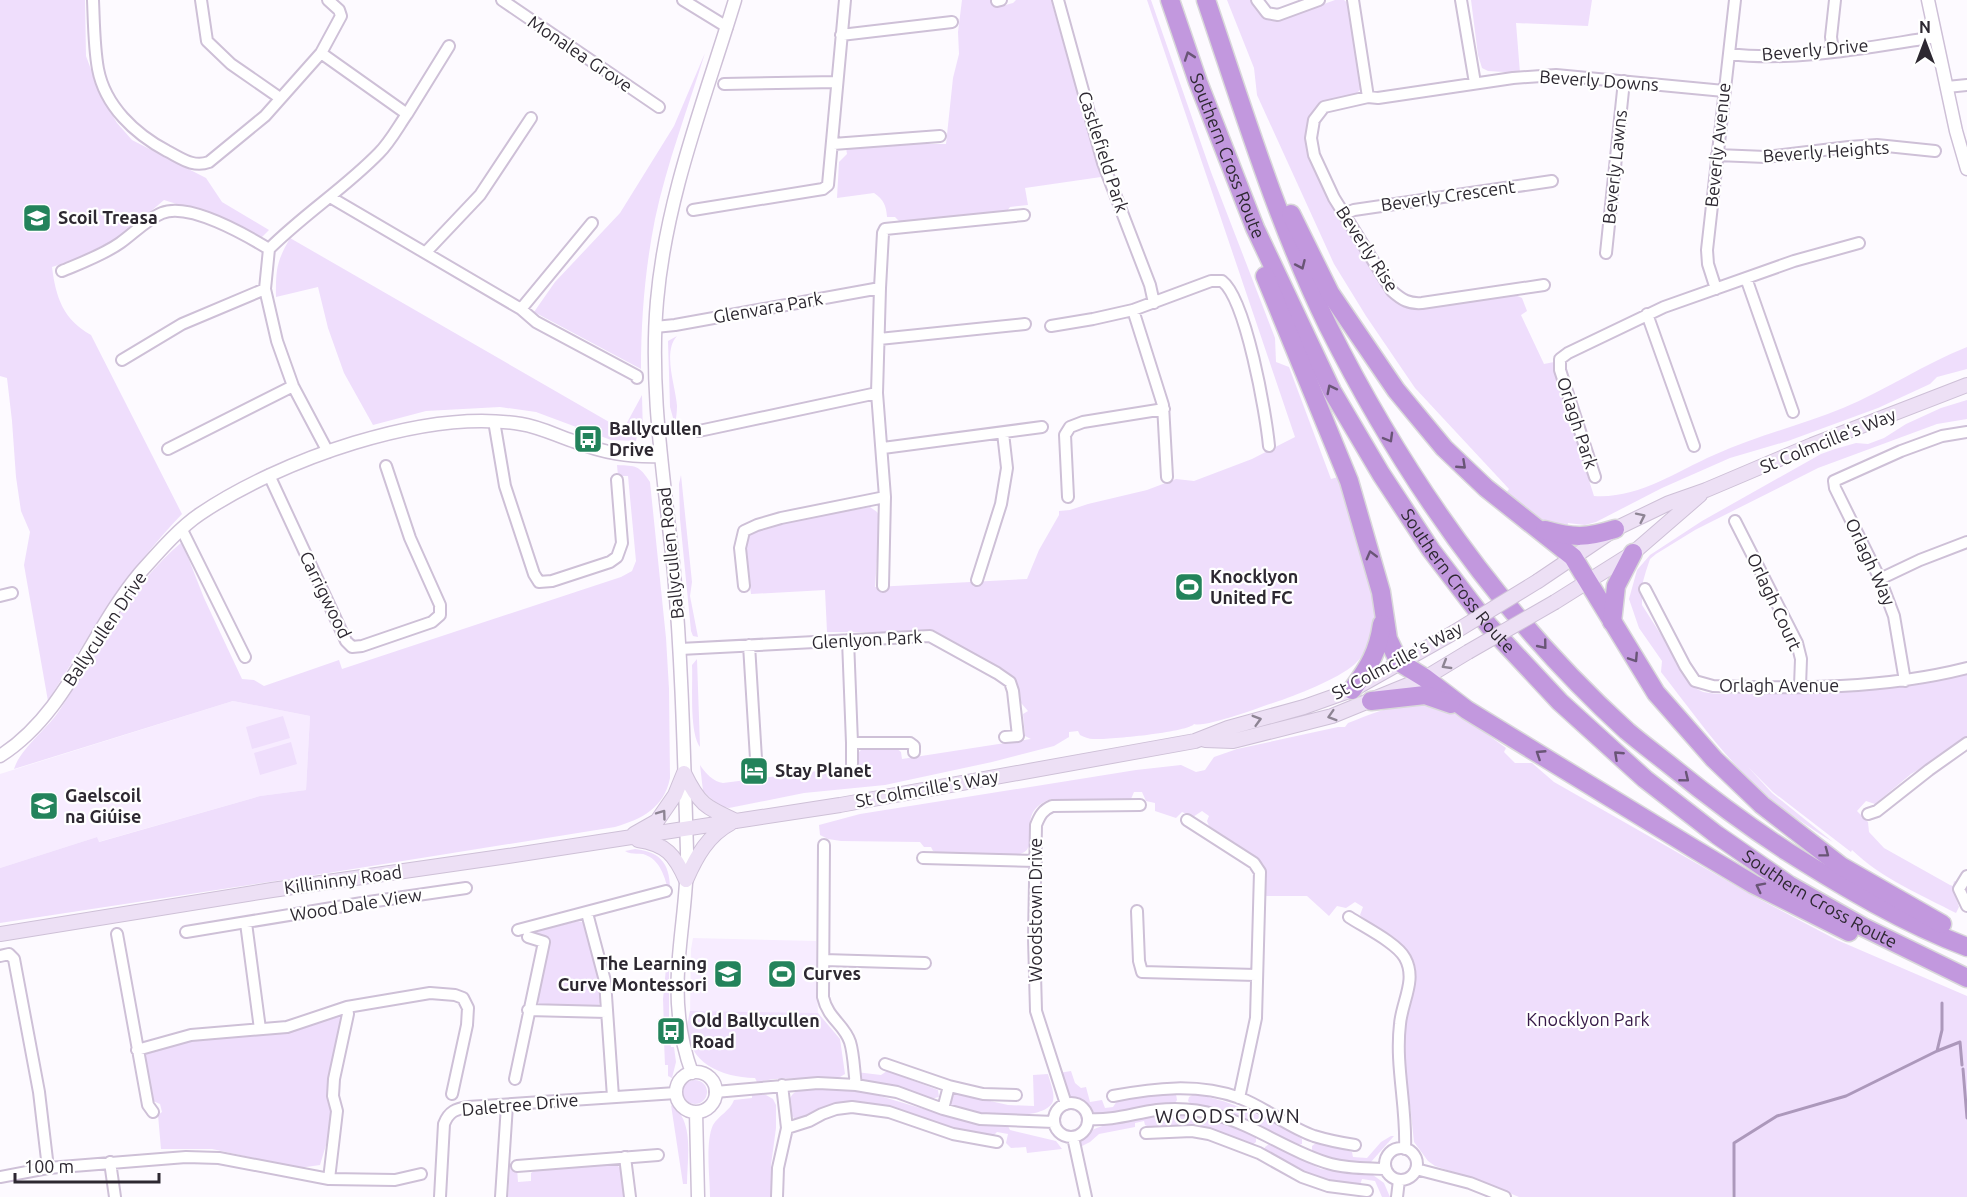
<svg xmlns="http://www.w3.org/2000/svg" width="1967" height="1197" font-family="Ubuntu,sans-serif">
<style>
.built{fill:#f7ecff}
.green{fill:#efdefc}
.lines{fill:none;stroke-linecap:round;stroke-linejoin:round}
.stream{stroke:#ac98bb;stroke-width:3}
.minor-casing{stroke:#cec0d7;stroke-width:14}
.tertiary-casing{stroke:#cec0d7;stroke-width:15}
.secondary-casing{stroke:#cec0d7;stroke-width:16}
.motorway-casing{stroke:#d9d8da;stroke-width:21}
.minor{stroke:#fff;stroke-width:10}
.tertiary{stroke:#fff;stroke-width:12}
.secondary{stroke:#ede0f5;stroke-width:14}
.motorway{stroke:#c298de;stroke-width:18}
.secondary-bridge-casing{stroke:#cec0d7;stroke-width:16;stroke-linecap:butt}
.secondary-bridge{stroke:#ede0f5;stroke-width:14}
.oneway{stroke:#695576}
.oneway2{stroke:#8d8493}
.labels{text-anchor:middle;stroke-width:4.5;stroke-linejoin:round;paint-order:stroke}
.street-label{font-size:18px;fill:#2d2831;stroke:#fff}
.poi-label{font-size:18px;font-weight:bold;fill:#2d2831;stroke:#fff;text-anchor:start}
.park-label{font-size:18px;fill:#371a48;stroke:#fff}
.neighbourhood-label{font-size:20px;letter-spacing:1.5px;fill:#2d2831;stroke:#fff}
</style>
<rect width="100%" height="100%" fill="#fdfaff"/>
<path class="built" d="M233 701 310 716 306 790 260 796 98 842 97 837 0 868V774Z
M693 938 816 941 818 1016H690L691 949Z"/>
<path class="green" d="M0 0H85L86 56 100 94 117 123 132 140 206 178 222 202 269 230 260 239 205 213 164 200 122 236 74 260 52 267C56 298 63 319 91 335L182 514C127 571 90 634 48 701L24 565 30 532 21 511 16 477 12 421 7 378 0 376Z
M962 0H996L998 7 1013 3 1016 0H1051L1101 177 1025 188 1028 205 1010 207 1007 211 900 222 895 217H887C886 205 884 200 874 193L837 198 839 162 847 154 846 148 928 142 930 144H946L953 78 959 54 958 32Z
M1147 0H1151L1211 172 1275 338 1276 362 1289 367 1331 479 1338 477C1349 512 1381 594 1374 628 1371 640 1365 655 1355 664 1338 679 1295 696 1273 703 1258 708 1205 728 1194 724 1189 732 1108 740 1093 739 1089 739 1084 737 1080 735L1078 731 1069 732V737L1054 746 992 762 885 785 804 793 729 808 719 806 703 791 700 765C705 773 714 782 723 783L857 766 858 753 862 749 896 748 901 752 902 759 1031 739 1025 736 1023 714 1028 711 1021 703 1017 689 932 632H827L825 590 751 594 744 544 750 534 756 531 779 524 870 507 877 512 880 517 875 587 1027 579 1039 550 1059 515V511L1070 510 1088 504 1147 490 1176 479 1194 481 1252 459 1295 437Z
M1227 0H1251C1257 14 1265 20 1280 20L1335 0H1344L1350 5 1361 88C1346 113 1311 82 1306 136L1390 295C1398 305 1407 308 1420 309L1513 294 1522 298 1527 311 1521 315 1544 364 1554 362 1589 472 1587 474 1594 496C1638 499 1675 472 1714 455 1756 436 1801 425 1843 408 1886 390 1924 364 1967 347V369L1937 377 1930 384 1878 408 1788 441 1730 458 1662 488 1596 522 1585 525 1568 523 1567 530 1545 523 1506 493 1509 489 1415 388 1366 316 1334 264 1257 95 1254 68Z
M1471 0H1592L1588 26 1516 23 1520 73 1488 71 1482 68 1478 55Z
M705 53C688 108 667 163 655 219 645 269 641 319 641 369L534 312 555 282 620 213 674 126Z
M290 238 623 430 642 395 643 436H637L636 441 611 440 536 412 500 407 426 411 373 425 344 373 328 328 318 287 276 297C276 269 276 263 290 238Z
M677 336C662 352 676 387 677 406 677 412 676 419 675 425L670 407 668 341Z
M1967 400V419L1937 424 1818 468 1695 530 1656 554 1650 559 1646 571 1642 585V605L1695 688 1703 692C1723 696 1746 693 1767 693 1839 693 1897 690 1967 672V741L1911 774 1875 804 1866 801 1857 811 1868 822 1869 832 1884 848 1950 885 1953 886 1954 881 1956 882 1955 895 1959 907 1956 913C1921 895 1881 878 1852 850L1851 852 1773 792 1748 767 1772 793 1833 842C1805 825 1775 805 1752 782 1718 749 1690 709 1661 672L1662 661 1639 628 1629 599 1637 570 1650 555 1702 521 1821 454 1835 449 1856 443 1868 444 1884 438 1906 424 1941 408Z
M617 465C636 466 639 465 650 482L666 638 669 689 670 778C664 808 642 819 615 827L328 873 0 923V868L97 837 99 842 260 796 306 790 310 716 233 701 14 769C21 747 48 729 61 708 100 650 127 588 182 542L204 598 242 679 254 680 264 686 339 660 342 669 621 577 632 571 636 561 628 476H618Z
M681 475 692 582 690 596 698 637 693 636 691 631 680 519 679 484Z
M697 659 700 747C689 731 693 686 692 665Z
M1434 702 1455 711 1506 748 1504 752 1515 763H1532L1554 782 1759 899 1837 940 1967 996V1197H1734L1733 1176 1732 1197H1519L1483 1182 1435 1166 1428 1161 1414 1142 1410 1105 1403 1073 1406 1017 1415 984V972L1411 959 1395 939 1363 919 1360 915 1363 907 1355 902 1346 908 1337 906 1329 916 1307 896H1266L1264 865 1256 857 1209 826 1207 821 1209 816 1202 811 1193 817 1182 812 1176 818 1155 811V803L1146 801 1142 792H1134L1131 799 1126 801 1051 799C1010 813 1048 851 1015 855L938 853 933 851 931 847H924L920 842 841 841 828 839 820 835 819 825 860 814 1136 770 1181 765 1196 772 1205 770 1214 757 1237 749 1338 727H1345L1348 723C1375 713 1404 699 1432 708Z
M283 716 290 738 252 749 246 727Z
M291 742 297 764 260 775 254 753Z
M635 849C666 852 671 870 670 897 666 882 662 859 643 854 636 853 631 855 625 851Z
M578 921 586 923C591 939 611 995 597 1007L544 1006 539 1004 537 999 550 938 531 933Z
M667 958H669V1020H667V1028H664L663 999Z
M690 1011 818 1013 840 1039 845 1074 840 1077 774 1079 757 1082 755 1078C715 1077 678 1057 690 1011Z
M336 1015 344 1020 329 1074 327 1089 331 1104 329 1135 320 1165 299 1168 212 1149H161L158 1115 162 1112 160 1104 153 1101 144 1054 194 1040 285 1033Z
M664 1041H670L671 1047H674L676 1062 672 1078 668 1076V1065H665Z
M887 1071 938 1090 939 1097 930 1099 906 1090 866 1081 859 1077 856 1072 881 1075Z
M1071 1071 1075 1083 1081 1088 1086 1087 1090 1102 1102 1100 1105 1108 1113 1107 1117 1101 1132 1096 1173 1092 1176 1094 1177 1100 1175 1103 1148 1105 1105 1115 1095 1114 1085 1104 1069 1096 1059 1073Z
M1048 1074C1050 1082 1055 1093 1053 1101 1046 1124 961 1116 948 1102L950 1096 959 1094 1008 1105 1034 1106 1033 1075Z
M683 1092a12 12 0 1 1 24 0a12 12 0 1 1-24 0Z
M805 1089H837L870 1093 967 1122 1008 1126 1010 1130 1056 1141 1062 1149 1027 1153 1026 1147 1011 1148 1006 1143 1008 1134 997 1132 991 1138 836 1104 819 1109 808 1116 795 1119 789 1113C788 1099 790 1091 805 1089Z
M1194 1094C1233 1101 1268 1118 1302 1139V1144L1297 1145 1241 1118 1191 1104 1188 1101 1189 1097Z
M752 1095H766L773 1099 776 1105V1128L771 1165V1197H710C710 1178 705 1142 713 1125 719 1115 730 1111 734 1100L752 1098Z
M671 1105C695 1120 687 1159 687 1184H683Z
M1182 1115 1218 1122 1253 1135 1256 1138V1142L1252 1145 1196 1127H1149L1145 1125 1144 1121 1135 1123V1127L1099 1134 1090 1142 1078 1148C1079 1142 1080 1139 1084 1135 1099 1121 1161 1116 1182 1115Z
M1391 1136H1394L1371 1162 1336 1160 1312 1151V1146L1316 1143 1349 1151 1352 1152 1353 1157 1367 1158 1381 1142Z
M1269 1144 1321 1169 1346 1173 1373 1175 1384 1183 1390 1197H1382L1375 1181 1362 1179 1360 1185 1357 1186 1328 1181 1300 1173 1264 1150 1265 1147Z
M613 1164C627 1167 625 1185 628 1197H508L510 1167 517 1168 518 1182 531 1181V1173L535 1170Z"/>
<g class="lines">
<path class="stream" d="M1937 1051 1960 1042 1962 1065
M1963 1069 1967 1118
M1734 1197V1143L1777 1116 1846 1096 1937 1051 1942 1030V1003"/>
<g class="minor-casing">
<path id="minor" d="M93 0C94 23 94 47 98 69 105 106 135 134 167 151 181 158 193 168 209 162L265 116 321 53 407 114C398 127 390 142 379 153 345 188 304 214 269 249
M201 0 207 41 231 64 280 98
M502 0 659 107
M683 0 727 27
M1058 0 1103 163 1150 285 1154 303
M1257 0 1267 13 1278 15 1319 0
M1353 0 1368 97
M1461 0 1475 83
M997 1 1001 0
M841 35 952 22
M1833 51 1831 37 1835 0
M321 53 341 16 339 10 328 0
M1729 54C1797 62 1868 47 1936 37
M724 84 837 82
M1947 87 1967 85
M407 114 449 46
M833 144 940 136
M1717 155 1766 157 1849 147 1877 145 1935 151
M330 197 521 309 536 322 637 376V378
M693 210 823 189 828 185 845 0
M1344 214 1354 210 1552 181
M269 249 265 289 277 341 293 386 328 452
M426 252 480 195 531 118
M1606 253 1624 81
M62 271C81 263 103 255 120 243 133 234 147 219 162 213 189 202 246 235 269 249
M1746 278 1793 412
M1544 285 1422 303C1409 304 1402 300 1392 291L1334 198 1314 155 1311 138 1314 120 1324 107 1368 97 1378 98 1513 78 1556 75 1724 91
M880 288 883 233 885 229 1024 215
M1716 289 1708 264 1707 250 1735 0
M521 309 592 223
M1133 310 1163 405 1167 477
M1647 314 1694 446
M1051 326 1093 319 1133 310 1211 281H1222C1246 299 1266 414 1269 446
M655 327 675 325 880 288 877 393 885 497 883 586
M879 339 1025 324
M122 360 182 324 265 289
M494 421 505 486 534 574 539 582 552 581 610 562 617 557 622 543 617 480
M699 431 877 393
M883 448 1042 427
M168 449 293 386
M269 475 346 641 352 647 362 646 432 622 440 615V605L410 538 386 466
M1595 477 1560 370V359L1568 353 1664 307 1794 261 1859 243
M1068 497 1065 435 1070 427 1083 422 1164 409
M1735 521 1797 643 1801 659 1800 686
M182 530 245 657
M1880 579 1920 560 1967 542
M977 580 1001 504 1007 468 1003 433
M744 586 740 548 744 531 757 525 781 518 885 497
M1645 589 1685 666 1695 681 1713 686C1798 689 1884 689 1967 668
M0 596 12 593
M848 640 852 743H910L914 746V752
M749 645 757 775
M680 649 930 636 997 673 1010 682 1013 691 1018 736 1005 737
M1905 681 1894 616 1880 579 1835 488 1834 481 1901 451 1942 436 1967 432
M852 743V764
M1868 814 1877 811 1929 770 1967 743
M1187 820 1254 863 1260 872 1256 1018 1239 1098
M824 845 823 997C828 1019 844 1024 850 1042 854 1055 854 1072 856 1085
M923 858 1036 861
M1967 876 1959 889 1967 906
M1137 911 1139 961 1142 972 1256 975
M587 913 605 981 613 1097
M1349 917C1364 927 1397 943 1405 958 1417 980 1402 1001 1400 1024 1395 1066 1407 1107 1405 1149
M246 923 260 1029
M518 930 666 891
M186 932 362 903 466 888
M117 934 148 1105 153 1112
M0 956 9 954 14 959 39 1092 48 1168
M824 960 925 963
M528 1010 607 1012
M137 1050 191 1035 287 1027 347 1007 430 993 455 995 463 998 468 1008 467 1025 452 1094
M885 1064 949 1086 983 1094 1016 1095
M515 1079 544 942 528 937
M715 1092 818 1083 856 1085 897 1092 943 1109 980 1119 1054 1122
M1113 1096C1155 1088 1198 1083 1240 1098 1266 1108 1288 1127 1314 1136 1327 1140 1342 1143 1355 1145
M1054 1120a17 17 0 1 1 34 0a17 17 0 1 1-34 0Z
M1066 1104 1036 1011 1034 938 1036 825C1040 815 1043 810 1052 806L1140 805
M943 1109 949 1086
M1088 1119C1112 1121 1134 1113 1157 1110 1177 1108 1197 1109 1216 1115 1257 1126 1291 1153 1331 1164 1349 1169 1368 1168 1386 1169
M787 1128 809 1121 822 1114 836 1109 852 1107 889 1112 953 1134 997 1142
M1146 1133 1192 1131 1209 1134 1259 1153 1302 1177 1328 1186 1367 1191
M1073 1137 1086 1197
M1385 1164a16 16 0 1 1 32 0a16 16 0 1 1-32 0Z
M625 1157 630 1197
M110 1162 115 1197
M517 1166 658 1155
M1416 1169 1470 1183 1505 1197
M0 1177 48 1168 186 1157 219 1158 329 1179 395 1180 421 1174
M329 1179 337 1111 333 1096 334 1079 348 1014 347 1007
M440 1197 444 1124C449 1111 456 1109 468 1107L676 1093
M501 1197 507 1105
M777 1197 778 1168 787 1128 782 1085
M1397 1197 1399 1180"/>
</g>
<g class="tertiary-casing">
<path id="tertiary" d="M1928 0 1956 131 1967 169
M0 756C67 713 90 633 139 574 156 555 179 528 200 514 280 460 425 408 521 424 540 427 555 435 573 441 604 453 628 457 661 456
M676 1092a20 20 0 1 1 40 0a20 20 0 1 1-40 0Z
M692 1073C680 1040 676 1006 678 971 680 931 688 891 687 851 684 758 682 665 674 573 665 482 649 392 657 301 666 197 705 99 735 0
M696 1112 698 1197"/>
</g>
<g class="secondary-casing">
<path id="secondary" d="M1538 581 1615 529 1669 503 1706 490 1812 445 1967 385
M1555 602 1633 553 1700 495
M1205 740 1233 741 1332 716 1425 678 1468 652
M684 773C699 804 705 807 736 821
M634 834 657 821 675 795 684 773
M638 840C666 844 675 855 686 880
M686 880C696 857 708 835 731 823
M0 934 272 890 508 856 840 805 1195 741 1228 728 1304 707 1352 690 1453 633"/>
</g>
<g class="motorway-casing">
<g id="motorway">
<path id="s1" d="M1170 0 1198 82 1255 228 1332 391 1381 474 1431 550 1489 626 1560 702 1645 779 1717 835 1789 885 1863 927 1967 978"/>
<path d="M1206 0C1243 109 1277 222 1328 326 1403 476 1502 617 1627 731 1641 743 1656 754 1671 766 1709 797 1748 826 1788 852 1845 888 1904 923 1967 947"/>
<path d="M1291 214 1330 293 1396 390 1444 448 1486 488 1573 557 1656 693 1714 759 1762 805 1841 866 1942 924"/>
<path d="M1265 276 1349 481 1381 592 1388 639 1399 662 1425 678 1467 710 1696 850 1753 884 1849 932"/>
<path d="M1545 530C1574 538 1586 538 1615 529"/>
<path d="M1612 622 1616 586 1633 553"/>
<path d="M1352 690C1369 667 1378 652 1382 624"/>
<path d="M1371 701 1425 695 1451 704"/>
</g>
</g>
<use href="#minor" class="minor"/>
<use href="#tertiary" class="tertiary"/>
<use href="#secondary" class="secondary"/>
<use href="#motorway" class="motorway"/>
<g class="secondary-bridge-casing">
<path id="secondary-bridge" d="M1453 633 1538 581
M1468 652 1555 602"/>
</g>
<use href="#secondary-bridge" class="secondary-bridge"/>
</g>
<defs><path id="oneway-chevron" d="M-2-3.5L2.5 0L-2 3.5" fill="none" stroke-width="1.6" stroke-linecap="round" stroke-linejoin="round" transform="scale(1.5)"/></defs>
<g class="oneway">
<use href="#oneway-chevron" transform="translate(1189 56) rotate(-109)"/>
<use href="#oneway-chevron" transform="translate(1301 265) rotate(66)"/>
<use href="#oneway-chevron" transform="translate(1331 389) rotate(-117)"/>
<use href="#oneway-chevron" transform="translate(1389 438) rotate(60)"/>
<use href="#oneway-chevron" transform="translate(1462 465) rotate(43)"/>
<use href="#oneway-chevron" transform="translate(1371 555) rotate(-105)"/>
<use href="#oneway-chevron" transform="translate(1543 645) rotate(51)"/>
<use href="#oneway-chevron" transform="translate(1634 658) rotate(57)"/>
<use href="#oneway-chevron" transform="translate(1540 754) rotate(-147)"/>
<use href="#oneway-chevron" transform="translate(1618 755) rotate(-137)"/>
<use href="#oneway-chevron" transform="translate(1685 778) rotate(39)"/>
<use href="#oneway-chevron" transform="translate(1825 853) rotate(37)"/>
<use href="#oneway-chevron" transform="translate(1760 887) rotate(-153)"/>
</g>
<g class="oneway2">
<use href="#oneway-chevron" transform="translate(1641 517) rotate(-26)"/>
<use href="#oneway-chevron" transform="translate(1446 665) rotate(149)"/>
<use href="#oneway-chevron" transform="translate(1332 716) rotate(163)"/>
<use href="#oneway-chevron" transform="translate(1257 720) rotate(-16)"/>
<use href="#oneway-chevron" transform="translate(662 814) rotate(-54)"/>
</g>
<defs>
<g id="school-square" transform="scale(1.5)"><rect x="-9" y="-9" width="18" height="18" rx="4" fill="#23835b" stroke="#fff"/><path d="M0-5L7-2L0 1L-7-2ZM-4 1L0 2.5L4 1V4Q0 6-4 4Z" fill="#fff"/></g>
<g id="bus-square" transform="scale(1.5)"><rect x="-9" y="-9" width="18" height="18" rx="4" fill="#23835b" stroke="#fff"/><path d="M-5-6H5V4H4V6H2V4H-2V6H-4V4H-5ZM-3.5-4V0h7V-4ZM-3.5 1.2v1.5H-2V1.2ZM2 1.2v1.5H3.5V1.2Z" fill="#fff"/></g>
<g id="stadium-square" transform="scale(1.5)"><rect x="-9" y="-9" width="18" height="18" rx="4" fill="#23835b" stroke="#fff"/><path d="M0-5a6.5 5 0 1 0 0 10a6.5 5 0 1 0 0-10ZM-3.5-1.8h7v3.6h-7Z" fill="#fff"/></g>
<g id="hotel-square" transform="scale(1.5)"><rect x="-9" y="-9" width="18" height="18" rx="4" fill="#23835b" stroke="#fff"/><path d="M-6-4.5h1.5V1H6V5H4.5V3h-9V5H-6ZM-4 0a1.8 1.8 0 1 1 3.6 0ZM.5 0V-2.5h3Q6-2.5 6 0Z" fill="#fff"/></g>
</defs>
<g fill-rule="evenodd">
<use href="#school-square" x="37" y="218"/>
<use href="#bus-square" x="588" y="439"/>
<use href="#stadium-square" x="1189" y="587"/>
<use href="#hotel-square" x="754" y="771"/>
<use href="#school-square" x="44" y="806"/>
<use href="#school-square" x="728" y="974"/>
<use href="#stadium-square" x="782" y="974"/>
<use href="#bus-square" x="671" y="1031"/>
</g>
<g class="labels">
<g class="street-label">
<text transform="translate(1815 50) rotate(-5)" y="6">Beverly Drive</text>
<text transform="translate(580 54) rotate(34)" y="6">Monalea Grove</text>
<text transform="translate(1599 81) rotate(4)" y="6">Beverly Downs</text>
<text transform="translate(1718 145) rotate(-84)" y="6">Beverly Avenue</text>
<text transform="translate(1103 152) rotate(72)" y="6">Castlefield Park</text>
<text transform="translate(1826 152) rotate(-4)" y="6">Beverly Heights</text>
<text dy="6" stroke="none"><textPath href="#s1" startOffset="166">Southern Cross Route</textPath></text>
<text transform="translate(1615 167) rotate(-84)" y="6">Beverly Lawns</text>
<text transform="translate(1448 196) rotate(-8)" y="6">Beverly Crescent</text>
<text transform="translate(1367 249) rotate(57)" y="6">Beverly Rise</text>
<text transform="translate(768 308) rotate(-10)" y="6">Glenvara Park</text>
<text transform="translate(1577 423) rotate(72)" y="6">Orlagh Park</text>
<text transform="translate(1828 441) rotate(-22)" y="6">St Colmcille's Way</text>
<text transform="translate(671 553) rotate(-96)" y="6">Ballycullen Road</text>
<text transform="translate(1870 562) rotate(65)" y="6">Orlagh Way</text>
<text dy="6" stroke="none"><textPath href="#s1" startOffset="652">Southern Cross Route</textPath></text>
<text transform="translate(325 595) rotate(64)" y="6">Carrigwood</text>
<text transform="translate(1774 602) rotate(65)" y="6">Orlagh Court</text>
<text transform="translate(105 629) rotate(-56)" y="6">Ballycullen Drive</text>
<text transform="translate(867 640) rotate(-3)" y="6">Glenlyon Park</text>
<text transform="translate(1397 661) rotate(-28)" y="6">St Colmcille's Way</text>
<text x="1779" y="692">Orlagh Avenue</text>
<text transform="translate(927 789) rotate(-10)" y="6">St Colmcille's Way</text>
<text transform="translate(343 880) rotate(-8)" y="6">Killininny Road</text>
<text dy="6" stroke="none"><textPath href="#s1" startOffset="1138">Southern Cross Route</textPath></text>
<text transform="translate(356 905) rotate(-9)" y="6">Wood Dale View</text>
<text transform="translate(1036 910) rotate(-90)" y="6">Woodstown Drive</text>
<text transform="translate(520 1105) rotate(-5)" y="6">Daletree Drive</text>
</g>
<g class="poi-label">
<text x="58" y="224">Scoil Treasa</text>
<text x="609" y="435">Ballycullen<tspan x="609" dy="21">Drive</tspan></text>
<text x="1210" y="583">Knocklyon<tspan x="1210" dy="21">United FC</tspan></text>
<text x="775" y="777">Stay Planet</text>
<text x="65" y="802">Gaelscoil<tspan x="65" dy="21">na Giúise</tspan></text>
<text x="707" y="970" text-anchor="end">The Learning<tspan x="707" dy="21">Curve Montessori</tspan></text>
<text x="803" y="980">Curves</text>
<text x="692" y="1027">Old Ballycullen<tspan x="692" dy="21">Road</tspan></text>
</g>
<g class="park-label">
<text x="1588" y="1026">Knocklyon Park</text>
</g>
<g class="neighbourhood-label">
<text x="1228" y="1123">WOODSTOWN</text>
</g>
</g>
<g transform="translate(1925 42)" stroke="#ffffff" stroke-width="4.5" paint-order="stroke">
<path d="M0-4.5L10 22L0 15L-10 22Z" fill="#2d2831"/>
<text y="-9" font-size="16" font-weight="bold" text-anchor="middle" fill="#2d2831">N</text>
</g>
<path d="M15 1173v9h144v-9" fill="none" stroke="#2d2831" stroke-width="3"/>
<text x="24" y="1173" font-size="18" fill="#2d2831" stroke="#ffffff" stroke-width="4.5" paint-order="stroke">100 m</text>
</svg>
